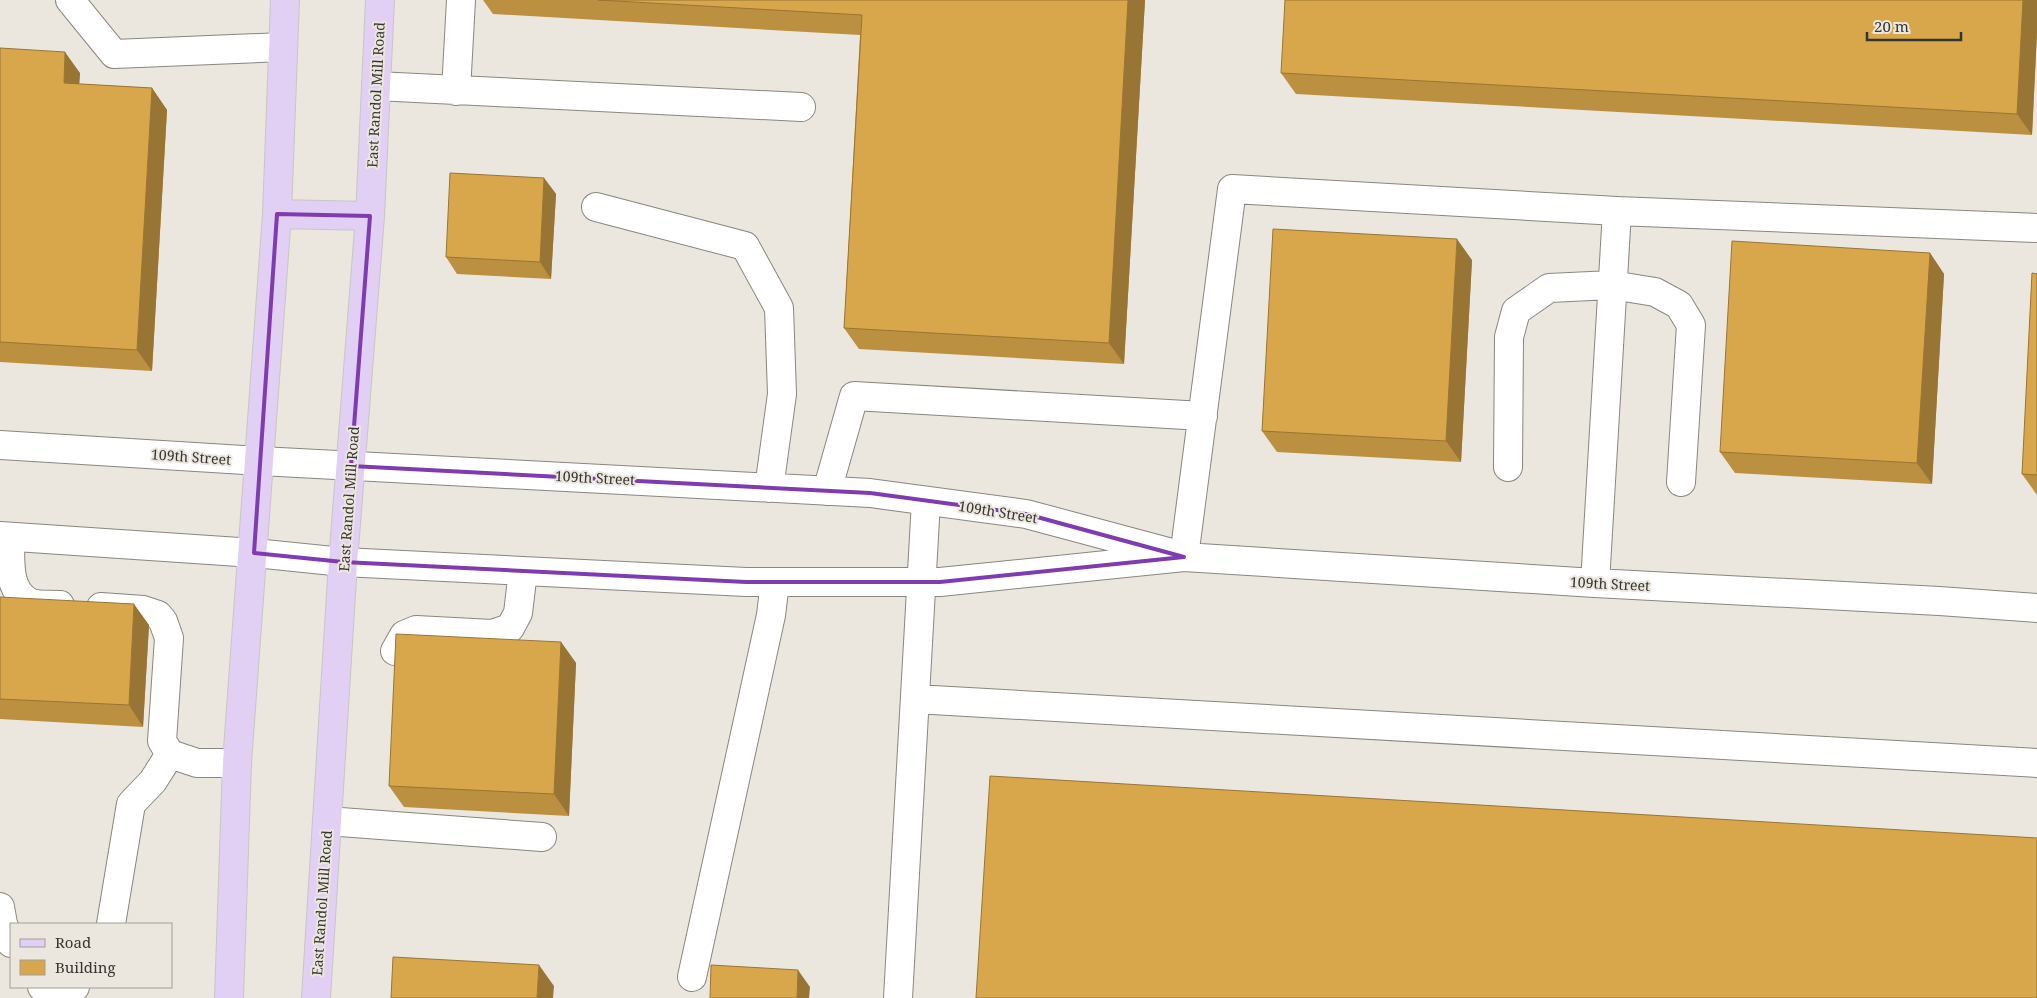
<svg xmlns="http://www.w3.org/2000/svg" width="2037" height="998" font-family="'Noto Serif',serif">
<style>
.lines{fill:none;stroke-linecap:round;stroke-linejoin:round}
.minor-casing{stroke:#8a867f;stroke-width:30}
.major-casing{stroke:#c7c6c5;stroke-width:30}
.minor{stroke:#fff;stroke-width:28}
.major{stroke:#e2cff4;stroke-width:28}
.wall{fill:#bb9040}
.shaded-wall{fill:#987534}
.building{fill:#d9a74b;stroke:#987534}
.marked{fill:none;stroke:#7f3cb0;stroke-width:4;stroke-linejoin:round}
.labels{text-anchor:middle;stroke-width:4;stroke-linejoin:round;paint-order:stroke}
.street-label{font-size:14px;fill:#363431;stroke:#ebe7df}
</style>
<rect width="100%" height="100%" fill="#ebe7df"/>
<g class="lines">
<g class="minor-casing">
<path id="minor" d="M70 0 114 54 283 47
M376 86 801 107
M456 91 461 0
M596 207 745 246 779 308 782 394 769 488
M1617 211 2037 228
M0 445 260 461 870 493 1026 514 1168 552
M1508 467 1509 337 1516 311 1549 288 1612 285 1655 292 1679 305 1691 325 1681 482
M827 491 854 396 1203 416
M0 536 254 553 343 562 746 582H940L1184 557 1595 583 1939 601 2037 608
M10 537C11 559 6 589 29 602 36 606 52 604 60 605
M1184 557 1232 189 1617 211 1595 583
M101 607 143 610 158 615 163 621 169 638 162 741 170 754 197 763H237
M395 651 404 635 416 630 492 634 510 628 518 613 523 571
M915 699 2037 763
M327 821 542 837
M0 907 3 924 11 943
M111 924 131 804 153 781 170 754
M692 977 771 615 775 582
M42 987 66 994 75 987
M898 998 926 501"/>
</g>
<g class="major-casing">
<path id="major" d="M277 214 370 216
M229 998 237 763 277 214 285 0
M316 998 343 562 370 216 380 0"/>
</g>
<use href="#minor" class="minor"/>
<use href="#major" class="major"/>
</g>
<path class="wall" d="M483 0H1145L1124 364 859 349 844 328 860 35 493 14Z
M2037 0V32L2032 135 1296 94 1281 73Z
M0 48 80 73 79 84 152 88 167 110 152 371 0 362Z
M544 178 556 194 551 279 457 274 446 257Z
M1930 253 1944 274 1932 484 1735 473 1720 452Z
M1472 260 1461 462 1277 452 1262 431Z
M2037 274V495L2022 474Z
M0 597 149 625 143 727 0 719Z
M561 642 576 663 569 816 404 807 389 786Z"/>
<path class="shaded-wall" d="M1128 0H1145L1124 364 1109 343Z
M2023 0H2037V32L2032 135 2017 114Z
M65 52 80 73 78 104 64 83Z
M152 88 167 110 152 371 137 350Z
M544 178 556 194 551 279 540 262Z
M1457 239 1472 260 1461 462 1446 441Z
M1930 253 1944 274 1932 484 1917 463Z
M134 604 149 625 143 727 129 705Z
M561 642 576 663 569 816 554 794Z
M539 965 554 986 553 998H537Z
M798 970 810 987 809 998H797Z"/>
<path class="building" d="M598 0H1128L1109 343 844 328 862 15Z
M1285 0H2023L2017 114 1281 73Z
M0 48 65 52 64 83 152 88 137 350 0 342Z
M450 173 544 178 540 262 446 257Z
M1273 229 1457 239 1446 441 1262 431Z
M1732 241 1930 253 1917 463 1720 452Z
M2032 273 2037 274V475L2022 474Z
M0 597 134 604 129 705 0 699Z
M396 634 561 642 554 794 389 786Z
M990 776 2037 838V998H976Z
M393 957 539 965 537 998H391Z
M711 965 798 970 797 998H710Z"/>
<path class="marked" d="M277 214 370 216 351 466 870 493 1026 514 1184 557 940 582H746L343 562 254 553Z"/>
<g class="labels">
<g class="street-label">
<text transform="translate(376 95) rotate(-87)" y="5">East Randol Mill Road</text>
<text transform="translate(191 457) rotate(4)" y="5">109th Street</text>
<text transform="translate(595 478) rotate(3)" y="5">109th Street</text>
<text transform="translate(349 499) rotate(-86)" y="5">East Randol Mill Road</text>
<text transform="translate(998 512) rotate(9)" y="5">109th Street</text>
<text transform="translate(1610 584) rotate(3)" y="5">109th Street</text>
<text transform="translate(322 903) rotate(-86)" y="5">East Randol Mill Road</text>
</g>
</g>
<rect x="10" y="923" width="162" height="65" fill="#ebe7df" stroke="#a39f99"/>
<rect x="20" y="939" width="25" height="8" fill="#e2cff4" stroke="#a39f99"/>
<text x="55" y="948" font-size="15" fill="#363431">Road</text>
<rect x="20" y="960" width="25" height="15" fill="#d9a74b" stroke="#a39f99"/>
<text x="55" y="973" font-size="15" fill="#363431">Building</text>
<path d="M1867 32v8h94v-8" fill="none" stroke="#363431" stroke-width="2.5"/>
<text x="1874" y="32" font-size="15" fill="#363431" stroke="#ebe7df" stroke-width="4" paint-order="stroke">20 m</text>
</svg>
